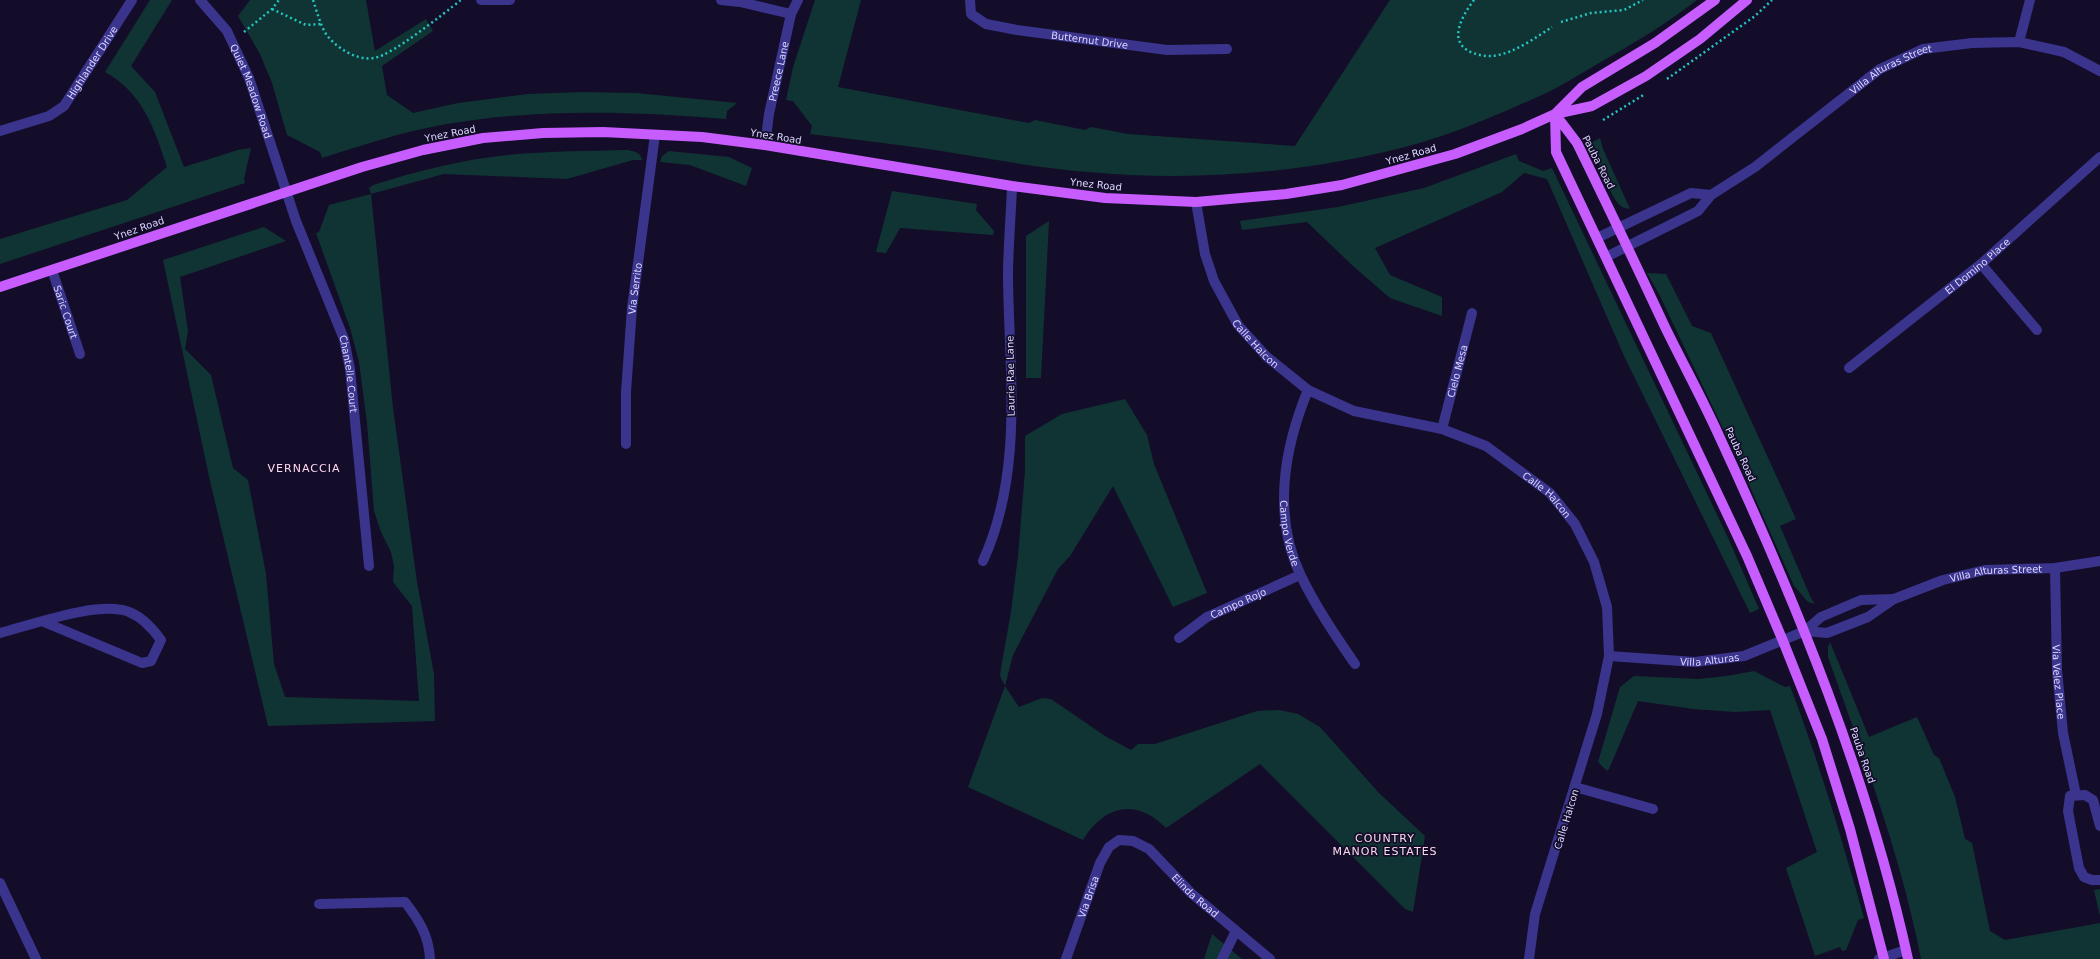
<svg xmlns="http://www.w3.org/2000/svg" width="2100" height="959" font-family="'DejaVu Sans',sans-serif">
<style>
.green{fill:#103434}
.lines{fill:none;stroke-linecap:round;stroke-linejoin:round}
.path{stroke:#23c6c0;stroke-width:2.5;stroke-dasharray:2 3;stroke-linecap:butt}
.minor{stroke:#3a348d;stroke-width:10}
.major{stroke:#c75dff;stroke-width:10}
.labels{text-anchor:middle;stroke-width:3.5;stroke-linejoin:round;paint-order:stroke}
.street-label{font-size:10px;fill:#dcd6ff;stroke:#130d29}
.neighbourhood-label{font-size:11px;letter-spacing:1px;fill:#ffd8f0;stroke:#130d29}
</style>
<rect width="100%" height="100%" fill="#130d29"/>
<path class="green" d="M150 0H172L131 66 155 92 184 167 238 150 251 148 244 179 245 183 0 264V239L127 200 167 167C154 128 143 93 105 72Z
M250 0H366L375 51 426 19 433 31 382 66 387 95 413 113 458 103 528 94 582 92 636 93 737 103 727 111 726 119C618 110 503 107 397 135 372 142 347 150 322 158L320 152 287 135 272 83 260 54 238 16Z
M815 0H861L838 87 1029 123 1035 120 1085 130 1091 127 1128 134 1295 146 1390 0H1697C1666 24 1633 44 1599 63 1580 74 1562 86 1542 95 1501 113 1459 132 1416 144 1310 173 1197 182 1088 172 1037 168 986 158 935 150 894 144 852 139 810 134L812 126 793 101 786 100 793 67Z
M1600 138 1603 149 1630 209C1627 208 1623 208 1621 206 1610 198 1596 156 1591 143Z
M628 150C636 152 640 152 642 160H633L567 179 444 174 371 194 393 408 417 582 434 674 435 721 268 726 210 481 163 260 264 227 286 241 180 277 188 331 185 349 211 375 233 468 248 480 266 574 274 664 285 697 419 701 412 606 393 582 394 566 391 552 381 532 374 511 367 423 359 362 350 328 316 233 319 232 329 205 371 194 369 188 373 185C417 171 461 160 507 155 547 151 588 151 628 150Z
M669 151 729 157 752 168 746 186 690 165 660 162 662 156Z
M1516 154 1519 161 1543 171 1552 168 1729 540 1759 609 1750 613 1624 356 1547 179 1524 173 1502 192 1375 248 1390 275 1442 297V316L1390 298 1353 266 1307 222 1242 230 1240 221 1338 207 1424 188Z
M892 191 977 204 976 210 994 231 993 235 900 228 886 253 876 252Z
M1049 221 1041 378H1026V236Z
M1647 273 1666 274 1692 326 1711 333 1796 519 1780 526 1811 598 1815 604 1808 602 1794 586 1739 462 1659 294Z
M1125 399 1147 435 1154 464 1207 593 1173 607 1113 486 1070 556 1058 569 1013 655 1005 686 1019 707 1042 698 1051 699 1105 736 1131 750 1138 744H1155L1257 711 1279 710 1298 714 1320 727 1379 793 1425 836 1413 912 1405 909 1260 764 1166 828C1136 798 1105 805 1083 840L968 787 1005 686 1000 676 1001 668 1011 612 1018 556 1025 471V436L1062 414Z
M1830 642 1869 737 1917 717 1934 755 1939 758 1955 797 1965 839 1972 843 1990 931 2005 940 2100 923V959H1921C1901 855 1863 756 1828 657V647Z
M1754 671 1785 687 1790 686C1819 762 1842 839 1864 918L1858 920 1846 950 1842 951 1840 947 1815 956 1786 868 1817 852 1770 710 1735 712 1693 709 1638 701 1609 769 1607 771 1598 762 1620 687 1634 676 1698 679 1727 676Z
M2100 889V916L2094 890Z
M1212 934 1242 959H1204Z"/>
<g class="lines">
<path class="path" d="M313 0C317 12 320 24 326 34 336 48 357 61 374 58 393 55 444 13 461 0
M1474 0C1462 16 1446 43 1473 53 1481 56 1489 57 1498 55 1515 52 1537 37 1552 27
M272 9 306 25 321 24
M1561 22 1591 13 1624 10 1643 0
M244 32 272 9 279 0
M1667 79 1755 16 1772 0
M1603 120 1645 94"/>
<g class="minor">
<path id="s1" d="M200 0 227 31 249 78 296 221 344 339 350 369 369 566"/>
<path d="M481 0H510"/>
<path d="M721 0 740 2 791 14"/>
<path id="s2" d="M970 0 971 14 986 24 1017 30 1167 50 1227 49"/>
<path d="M2019 42 2030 0"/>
<path id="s3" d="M0 131 49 116 64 106 132 0"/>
<path id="s4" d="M765 145 769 114 791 14 798 0"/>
<path id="s5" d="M1196 202 1205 254 1214 281 1238 325 1267 357 1308 390 1354 411 1442 429 1486 446 1550 493 1575 524 1594 562 1607 607 1609 656 1597 714 1535 914 1529 959"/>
<path d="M1597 238 1691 193 1711 195"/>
<path id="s6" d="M1606 257 1698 211 1711 195 1755 167 1880 69 1923 49 1972 43 2019 42 2064 52 2100 71"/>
<path d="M1981 264 2037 330"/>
<path id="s7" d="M52 270 80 354"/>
<path id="s8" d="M1849 368 1981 264 2100 157"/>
<path id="s9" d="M1308 390C1284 448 1272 516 1301 576 1316 607 1335 635 1355 664"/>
<path id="s10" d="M1442 429 1472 313"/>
<path id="s11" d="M626 444V392L632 308 655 135"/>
<path d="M983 561C1024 471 1009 373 1008 277 1008 247 1011 216 1012 186"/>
<path id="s12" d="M2055 568 2057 670 2063 733 2076 795"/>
<path id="s13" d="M1805 631 1827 633 1868 617 1894 599 1943 580 1985 570 2055 568 2100 561"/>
<path d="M0 633C31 625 100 600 129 612 142 617 153 629 161 640L151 661 142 663 44 622"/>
<path id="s14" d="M1179 638 1207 617 1300 575"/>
<path id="s15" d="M1609 656 1695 662 1744 656 1805 631 1821 617 1861 600 1894 599"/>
<path d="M1575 787 1653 809"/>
<path d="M2100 826 2093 800 2085 795 2070 796 2068 811 2079 868 2084 877 2092 880H2100"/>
<path d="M0 883 36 959"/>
<path d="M319 904 405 902C419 920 429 936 430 959"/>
<path id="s16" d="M1066 959 1100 863 1109 847 1119 840 1133 841 1149 849 1191 893 1270 959"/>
<path d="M1222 959 1236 931"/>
<path d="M1879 959 1906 950"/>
</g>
<path class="major" d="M1555 114 1577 143C1607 204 1636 265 1665 327 1683 364 1703 400 1720 438 1798 606 1868 778 1908 959
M1555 114 1556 152 1747 556 1783 641 1822 739 1850 829 1884 959
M1555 114 1582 87 1655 43 1715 0
M0 287 362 167 423 150 483 138 543 133 603 132 702 137 765 145 1012 186 1105 198 1196 202 1286 194 1342 185 1455 154 1522 129 1555 114 1592 106 1646 76 1700 39 1747 0"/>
</g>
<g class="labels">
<g class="street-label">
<text dy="4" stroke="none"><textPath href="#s2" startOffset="137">Butternut Drive</textPath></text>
<text dy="4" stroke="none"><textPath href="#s3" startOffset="121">Highlander Drive</textPath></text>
<text dy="4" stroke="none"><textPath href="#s6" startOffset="344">Villa Alturas Street</textPath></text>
<text dy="4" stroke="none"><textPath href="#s4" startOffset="75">Preece Lane</textPath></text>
<text dy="4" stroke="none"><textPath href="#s1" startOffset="106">Quiet Meadow Road</textPath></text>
<text transform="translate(450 133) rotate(-11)" y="4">Ynez Road</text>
<text transform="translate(776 136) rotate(9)" y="4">Ynez Road</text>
<text transform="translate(1411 154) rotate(-16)" y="4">Ynez Road</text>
<text transform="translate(1599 162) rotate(63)" y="4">Pauba Road</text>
<text transform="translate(1096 184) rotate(6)" y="4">Ynez Road</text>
<text transform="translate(139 228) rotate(-19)" y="4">Ynez Road</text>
<text dy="4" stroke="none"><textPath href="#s8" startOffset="164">El Domino Place</textPath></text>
<text dy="4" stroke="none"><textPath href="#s11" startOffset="156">Via Serrito</textPath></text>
<text dy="4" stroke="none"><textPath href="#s7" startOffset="44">Saric Court</textPath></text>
<text dy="4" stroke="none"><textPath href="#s5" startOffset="157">Calle Halcon</textPath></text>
<text dy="4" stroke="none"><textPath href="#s10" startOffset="60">Cielo Mesa</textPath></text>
<text dy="4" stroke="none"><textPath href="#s1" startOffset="406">Chantelle Court</textPath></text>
<text transform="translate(1010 376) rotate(-91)" y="4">Laurie Rae Lane</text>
<text transform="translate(1741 454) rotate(65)" y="4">Pauba Road</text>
<text dy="4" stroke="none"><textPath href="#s5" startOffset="493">Calle Halcon</textPath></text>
<text dy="4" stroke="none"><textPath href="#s9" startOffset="147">Campo Verde</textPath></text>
<text dy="4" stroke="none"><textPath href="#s13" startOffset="204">Villa Alturas Street</textPath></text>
<text dy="4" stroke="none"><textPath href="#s14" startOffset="69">Campo Rojo</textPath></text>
<text dy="4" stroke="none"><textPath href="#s15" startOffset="101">Villa Alturas</textPath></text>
<text dy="4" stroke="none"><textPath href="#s12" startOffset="114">Via Velez Place</textPath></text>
<text transform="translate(1863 755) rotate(71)" y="4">Pauba Road</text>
<text transform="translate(1566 819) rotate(-73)" y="4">Calle Halcon</text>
<text dy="4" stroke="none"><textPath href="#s16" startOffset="230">Elinda Road</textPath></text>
<text dy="4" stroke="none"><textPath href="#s16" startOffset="66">Via Brisa</textPath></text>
</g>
<g class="neighbourhood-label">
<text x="304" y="472">VERNACCIA</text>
<text x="1385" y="842">COUNTRY<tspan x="1385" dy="13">MANOR ESTATES</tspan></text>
</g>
</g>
</svg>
